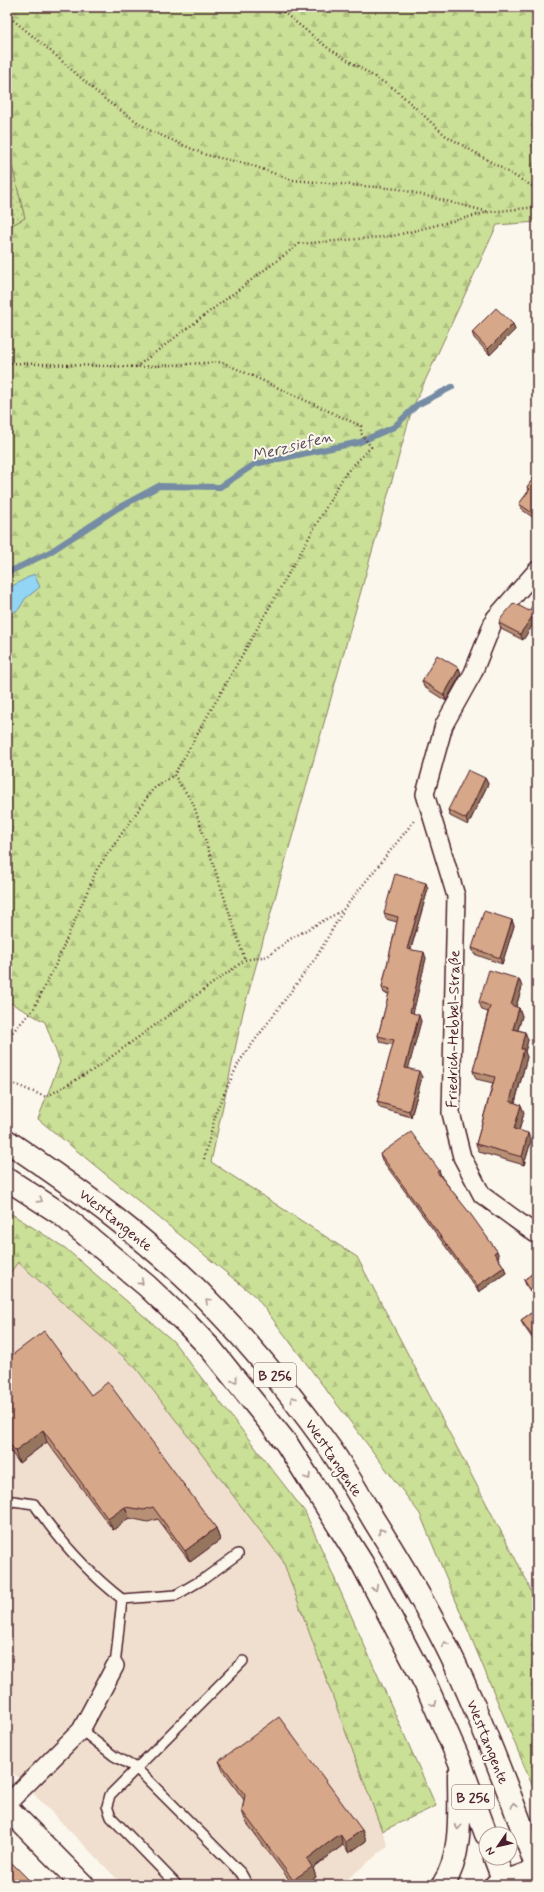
<svg xmlns="http://www.w3.org/2000/svg" width="544" height="1892" font-family="Mynerve,sans-serif">
<style>
.built{fill:#f0dfce}
.grass{fill:url(#grass-dots);stroke:#8a8060}
.forest{fill:url(#forest-firs);stroke:#8a8060}
.water{fill:#92d5f4;stroke:#758ca4}
.lines{fill:none;stroke-linecap:round;stroke-linejoin:round}
.stream{stroke:#758ca4;stroke-width:6}
.service-casing{stroke:#4a1f2b;stroke-width:12}
.minor-casing{stroke:#4a1f2b;stroke-width:20}
.secondary-casing{stroke:#4a1f2b;stroke-width:25}
.trunk-casing{stroke:#4a1f2b;stroke-width:25}
.path{stroke:#4a1f2b;stroke-width:2.5;stroke-dasharray:1 3;stroke-linecap:butt}
.service{stroke:#fbf7ec;stroke-width:9}
.minor{stroke:#fbf7ec;stroke-width:17}
.secondary{stroke:#fbf7ec;stroke-width:22}
.trunk{stroke:#fbf7ec;stroke-width:22}
.wall{fill:#b89075;stroke:#4a1f2b}
.shaded-wall{fill:#96755f;stroke:#4a1f2b}
.building{fill:#d6a788;stroke:#4a1f2b}
.oneway{stroke:#ab9695}
.labels{text-anchor:middle;stroke-width:4;stroke-linejoin:round;paint-order:stroke}
.shield{fill:#fbf7ec;stroke:#7f6065;stroke-width:1}
.shield-label{font-size:14px;font-weight:bold;fill:#4a1f2b}
.street-label{font-size:15px;fill:#4a1f2b;stroke:#fbf7ec}
.water-label{font-size:16px;font-style:italic;fill:#5c4c5d;stroke:#fbf7ec}
</style>
<defs>
<pattern id="grass-dots" width="8" height="8" patternUnits="userSpaceOnUse"><rect width="8" height="8" fill="#cae096"/><path d="M2 2h.1M6 6h.1" fill="none" stroke="#afc081" stroke-width="1.8" stroke-linecap="round"/></pattern>
<pattern id="forest-firs" width="22" height="20" patternUnits="userSpaceOnUse"><rect width="22" height="20" fill="#cae096"/><path d="M5 1l3.5 6h-7zM16 11l3.5 6h-7z" fill="#afc081"/></pattern>
</defs>
<rect width="100%" height="100%" fill="#fbf7ec"/>
<filter id="ink" filterUnits="userSpaceOnUse"><feTurbulence type="fractalNoise" baseFrequency=".025" numOctaves="2"/><feDisplacementMap in="SourceGraphic" scale="8" xChannelSelector="R" yChannelSelector="G"/><feConvolveMatrix kernelMatrix="1 2 1 2 8 2 1 2 1" color-interpolation-filters="sRGB"/></filter>
<g filter="url(#ink)">
<path class="built" d="M18 1262 136 1368 283 1561 388 1846 340 1885H123L7 1767V1277Z"/>
<path class="grass" d="M7 146 25 218 7 228Z"/>
<path class="forest" d="M7 7H537V222L497 225 412 409 243 1012 211 1162 357 1257 527 1581 537 1607V1797L420 1514 256 1297 38 1119 60 1062 45 1022 7 1001V840L13 828 7 824V228L25 218 7 146Z
M7 1211 65 1248 173 1341 305 1512 436 1806 382 1831 283 1561 136 1368 18 1262 7 1277Z"/>
<path class="water" d="M34 574 40 587 25 599 19 609 14 612 7 604V589Z"/>
<g class="lines">
<path class="stream" d="M7 573 50 552 118 508 159 486 220 487 255 464 360 442 394 427 417 405 452 387"/>
<g class="service-casing">
<path id="service" d="M7 1505 13 1501 34 1504C59 1540 87 1572 122 1599L115 1666
M122 1599 176 1595 205 1578 238 1554
M81 1730 114 1756 136 1768 241 1873 246 1882 245 1885
M177 1885 111 1817 107 1806 110 1795 243 1661"/>
</g>
<g class="minor-casing">
<path id="minor" d="M537 570 495 618 473 673 444 725 425 794 456 896 451 1113 462 1157 482 1195 537 1235
M7 1804 81 1730 115 1666"/>
</g>
<g class="secondary-casing">
<path id="secondary" d="M7 1808 83 1885
M496 1885 537 1870"/>
</g>
<g class="trunk-casing">
<path id="trunk" d="M7 1141C81 1191 154 1243 215 1308 257 1352 294 1398 329 1447 346 1471 360 1497 375 1522 407 1573 438 1625 462 1679 490 1741 514 1805 537 1868
M7 1179 61 1214 147 1286 187 1324 211 1349 287 1444 362 1563 426 1685 459 1760 486 1834
M495 1858 504 1882
M443 1885C463 1854 459 1811 459 1775"/>
</g>
<path class="path" d="M277 7 328 48 396 90 445 135 537 189
M7 15 46 47 107 101 149 130 206 155 248 164 292 180 399 189 489 212
M7 363 136 367 222 362 361 426V433L371 447 345 474 174 775
M136 367 299 244 393 236 489 212 537 207
M7 1038 33 1010 55 966 97 869 153 789 174 775 193 803 245 960
M7 1081 46 1097 93 1070 245 960 268 956 290 939 343 910 414 821
M204 1159 217 1109 239 1062 317 956 343 911"/>
<use href="#service" class="service"/>
<use href="#minor" class="minor"/>
<use href="#secondary" class="secondary"/>
<use href="#trunk" class="trunk"/>
</g>
<path class="wall" d="M513 324 515 330 490 355 474 338 472 332Z
M537 474V520L522 510 519 504 529 491 527 487Z
M537 599V624L534 623 523 640 501 629 499 623 529 611Z
M459 668 461 674 446 701 424 687 422 681Z
M485 778 488 784 468 825 450 816 448 810Z
M428 889 411 949 426 958 413 1013 421 1021 408 1068 422 1077 411 1117 380 1108 377 1102 393 1045 380 1042 378 1036 389 994 384 993 382 987 397 922 386 919 384 913Z
M512 920 514 926 502 964 474 954 472 948Z
M519 979 522 987 516 1007 519 1008 522 1016 518 1030 525 1032 528 1040 525 1052 527 1057 515 1103 521 1105 524 1113 519 1131 531 1141 524 1165 479 1152 476 1144 493 1083 476 1079 473 1071 488 1012 482 1010 479 1002Z
M380 1154 439 1170 441 1176 497 1251 499 1257 498 1258 504 1267 506 1273 479 1292 382 1160Z
M537 1270V1302L526 1285 524 1280Z
M537 1309V1345L523 1325 521 1320Z
M7 1359 91 1395 216 1528 220 1540 190 1562 158 1519 148 1522 129 1518 113 1530 47 1442 19 1463 7 1446Z
M219 1761 362 1830 366 1841 349 1853 343 1845 313 1868 316 1877 306 1885H293L246 1822 242 1811 244 1800 223 1771Z"/>
<path class="shaded-wall" d="M513 324 515 330 490 355 488 349Z
M532 617 534 623 523 640 520 634Z
M459 668 461 674 446 701 444 695Z
M485 778 488 784 468 825 466 819Z
M426 883 428 889 409 955 407 949Z
M512 920 514 926 502 964 500 958Z
M424 952 426 958 412 1018 410 1012Z
M519 979 522 987 514 1013 511 1005Z
M519 1008 522 1016 516 1037 513 1029Z
M419 1015 421 1021 407 1074 405 1068Z
M525 1032 528 1040 525 1052 527 1057 513 1109 510 1101 521 1049Z
M419 1071 422 1077 411 1117 409 1111Z
M521 1105 524 1113 517 1137 514 1129Z
M528 1133 531 1141 524 1165 522 1157Z
M439 1170 441 1176 439 1178 437 1172Z
M497 1251 499 1257 496 1259 494 1253Z
M504 1267 506 1273 479 1292 477 1286Z
M537 1339V1345L535 1340Z
M43 1430 47 1442 19 1463 15 1451Z
M125 1507 129 1518 113 1530 108 1519Z
M216 1528 220 1540 190 1562 185 1551Z
M362 1830 366 1841 349 1853 345 1842Z
M340 1834 343 1845 313 1868 316 1877 306 1885H295L293 1880 307 1859Z
M28 1879 30 1885H22Z"/>
<path class="building" d="M496 308 513 324 488 349 472 332Z
M536 474H537V516L519 504 530 489 527 487Z
M537 599V620L532 617 520 634 499 623 502 617 514 603 529 611Z
M437 655 459 668 444 695 422 681Z
M468 770 485 778 466 819 448 810Z
M395 874 426 883 407 949 424 952 410 1012 419 1015 405 1068 419 1071 409 1111 377 1102 394 1040 378 1036 390 989 382 987 398 917 384 913Z
M484 911 512 920 500 958 472 948Z
M489 970 519 979 511 1005 519 1008 513 1029 525 1032 521 1049H524L510 1101 521 1105 514 1129 528 1133 522 1157 476 1144 495 1077 473 1071 490 1006 479 1002Z
M411 1132 439 1170 437 1172 469 1212 497 1251 494 1253 504 1267 477 1286 380 1154Z
M537 1270V1299L524 1280Z
M537 1309V1339L535 1340 521 1320Z
M44 1331 91 1395 108 1382 216 1528 185 1551 153 1507 144 1510 125 1507 108 1519 43 1430 15 1451 7 1440V1359Z
M279 1717 362 1830 345 1842 340 1834 307 1859 312 1867 293 1880 242 1811 245 1795 219 1761Z
M7 1858 28 1879 22 1885H7Z"/>
<defs><path id="oneway-chevron" d="M-2-3.5L2.5 0L-2 3.5" fill="none" stroke-width="1.6" stroke-linecap="round" stroke-linejoin="round"/></defs>
<g class="oneway">
<use href="#oneway-chevron" transform="translate(40 1200) rotate(32)"/>
<use href="#oneway-chevron" transform="translate(141 1282) rotate(40)"/>
<use href="#oneway-chevron" transform="translate(208 1301) rotate(-137)"/>
<use href="#oneway-chevron" transform="translate(235 1380) rotate(51)"/>
<use href="#oneway-chevron" transform="translate(293 1399) rotate(-127)"/>
<use href="#oneway-chevron" transform="translate(308 1477) rotate(58)"/>
<use href="#oneway-chevron" transform="translate(381 1531) rotate(-122)"/>
<use href="#oneway-chevron" transform="translate(375 1588) rotate(63)"/>
<use href="#oneway-chevron" transform="translate(445 1644) rotate(-116)"/>
<use href="#oneway-chevron" transform="translate(434 1704) rotate(66)"/>
<use href="#oneway-chevron" transform="translate(514 1805) rotate(-110)"/>
<use href="#oneway-chevron" transform="translate(458 1827) rotate(94)"/>
</g>
</g>
<g class="labels">
<g class="shield">
<rect x="254" y="1363" width="42" height="24" rx="3"/>
<rect x="452" y="1785" width="42" height="24" rx="3"/>
</g>
<g class="shield-label">
<text x="275" y="1380">B 256</text>
<text x="473" y="1802">B 256</text>
</g>
<g class="street-label">
<text transform="translate(453 1029) rotate(-89)" y="5">Friedrich-Hebbel-Straße</text>
<text transform="translate(116 1220) rotate(39)" y="5">Westtangente</text>
<text transform="translate(334 1458) rotate(56)" y="5">Westtangente</text>
<text transform="translate(488 1742) rotate(68)" y="5">Westtangente</text>
</g>
<g class="water-label">
<text transform="translate(292 445) rotate(-14)" y="6">Merzsiefen</text>
</g>
</g>
<rect width="544" height="1892" fill="none" stroke="#fbf7ec" stroke-width="24"/>
<rect x="12" y="12" width="520" height="1868" fill="none" stroke="#4a1f2b" stroke-width="1.5" filter="url(#ink)"/>
<g transform="translate(498 1846) rotate(236)"><circle r="19" fill="#fbf7ec" stroke="#b4a19f"/>
<path d="M0-3L7 15L0 10L-7 15Z" fill="#4a1f2b"/>
<text y="-6" font-size="11" font-weight="bold" text-anchor="middle" fill="#4a1f2b">N</text>
</g>
</svg>
